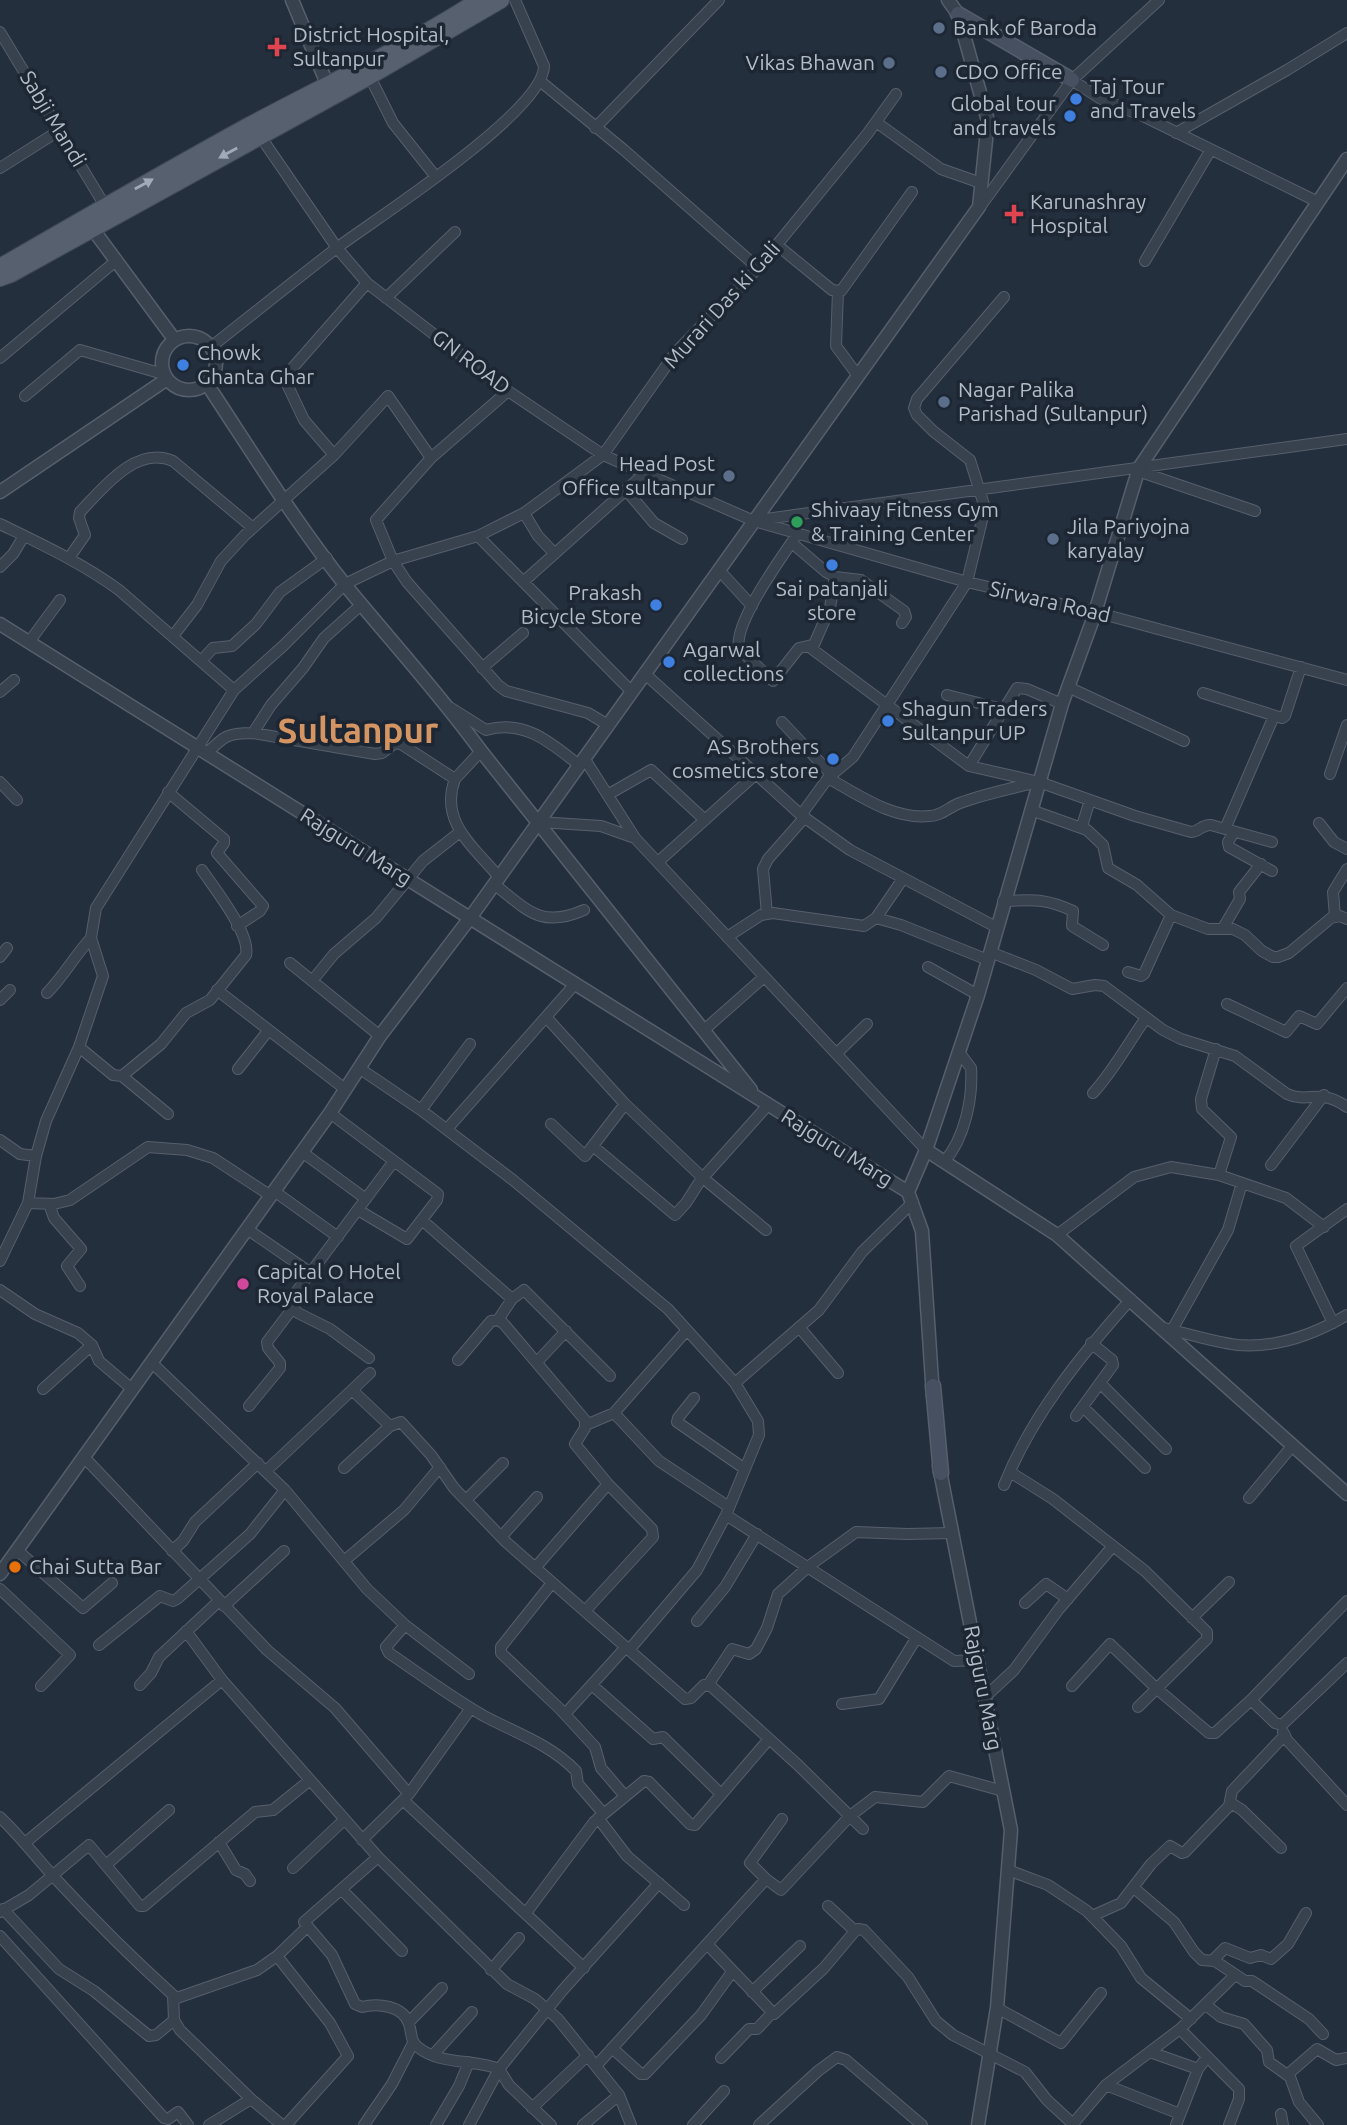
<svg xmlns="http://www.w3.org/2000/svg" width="1347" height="2125" font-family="Ubuntu,sans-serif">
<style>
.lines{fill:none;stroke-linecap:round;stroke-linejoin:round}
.minor-casing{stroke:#565f6c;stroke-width:12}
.tertiary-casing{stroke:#565f6c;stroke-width:15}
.secondary-casing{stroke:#565f6c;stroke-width:17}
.primary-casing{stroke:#414a57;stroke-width:18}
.minor{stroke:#38414e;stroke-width:10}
.tertiary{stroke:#38414e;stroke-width:12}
.secondary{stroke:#465061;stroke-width:14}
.primary{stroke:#56606e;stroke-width:16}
.oneway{fill:#a1aab7}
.service-dot{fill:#5c6f8a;stroke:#1d2633;stroke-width:2.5}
.health-dot{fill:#e0444e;stroke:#1d2633;stroke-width:2.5}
.shop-dot{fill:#3f7fe0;stroke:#1d2633;stroke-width:2.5}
.leisure-dot{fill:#2e9e5b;stroke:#1d2633;stroke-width:2.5}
.hotel-dot{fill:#d1479c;stroke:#1d2633;stroke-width:2.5}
.food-dot{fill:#e8710a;stroke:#1d2633;stroke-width:2.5}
.labels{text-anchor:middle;stroke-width:7;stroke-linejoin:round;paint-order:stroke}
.poi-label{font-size:21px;fill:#b4bcc9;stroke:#1d2633;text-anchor:start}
.street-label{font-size:21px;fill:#b4bcc9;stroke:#1d2633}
.town-label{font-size:35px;font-weight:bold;fill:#d59563;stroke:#1d2633}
</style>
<rect width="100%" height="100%" fill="#242f3e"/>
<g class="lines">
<g class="minor-casing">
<path id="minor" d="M0 32 105 206
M368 73 393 123 436 177
M1072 80 1101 99 1143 116 1318 202
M540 81 624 150 758 268
M876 122 941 169 981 183
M595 128 719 0
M258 133 337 248 367 283 508 391 603 455 754 521 967 582 1095 612 1347 680
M1176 133 1287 70 1347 33
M0 168 60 130
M980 207 1072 80 1159 0
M777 245 832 290 841 291 912 192
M1145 261 1210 151
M367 283 289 372 286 382 304 420 334 455 388 396 431 458 508 391
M838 291 836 346 858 376
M386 298 455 232
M211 347C253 314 295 280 338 247 377 218 544 111 544 66L515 0
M0 358 117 260
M25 396 80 350 163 374
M431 458 376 520 393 561 407 582 498 685 506 691 588 713 608 725
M1138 471 1255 511
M626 490 654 523 682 539
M524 513 538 536 554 553
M758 520 1347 439
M0 524C41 544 82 563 119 590L234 690
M798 533C782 557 733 623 739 649L773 681 799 648 812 645
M478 536 632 692
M792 543 826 572 835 577 861 580 904 611 906 617 902 623
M69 558 85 535 79 518 80 512C103 488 136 445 173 461L253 528
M0 567 13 554 24 536
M719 570 752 606
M835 577 830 608 812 649 969 766 1039 782 1135 816 1191 832C1199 832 1202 824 1211 825L1272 842
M523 582 645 473
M173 636 197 605 221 561 245 535 334 455
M29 642 60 600
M201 661 213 648 232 646 256 624 280 592 327 558
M482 668 523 633
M644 673 756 774
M1068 687 1184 741
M0 692 14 680
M1203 693 1282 718 1285 716 1301 667
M947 695 1002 709
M451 708 486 730C525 719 551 743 579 765
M782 722 831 774
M253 733 271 705 303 668 324 638 362 604
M206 754C224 736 227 733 253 733L375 754 382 753 395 743 401 744 455 779C439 822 474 847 499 877
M584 758 635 838
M969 766 1017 688 1027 689 1062 704
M1330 774 1347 725
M828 778 853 757 967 582 985 508 970 460 933 431 917 415 914 408 917 399 1004 297
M455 779 481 751
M0 782 17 800
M168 792 224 839V843L217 853 263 906 260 911 237 926
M609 794 651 770 705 820
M1031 810 1087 830 1103 845 1108 868 1137 885 1171 915 1208 929H1233L1245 935 1262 951 1273 957H1278L1289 953 1331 918 1340 916 1347 919
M801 815 828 778C859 795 893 820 930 816 941 816 949 807 960 803 984 794 1009 789 1034 783
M539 822 601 826 635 838 926 1150
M1319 823 1334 842 1347 849
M1082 826 1090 800
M1225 829 1274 716
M1234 832 1228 842 1229 847 1272 871
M659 861 756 774 801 815 850 850 996 927
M494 884C527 910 541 929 584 910
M1003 901C1034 900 1045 898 1073 911L1072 926 1103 945
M767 914 763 869 768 859 805 817
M1335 916 1333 892 1347 869
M876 918 902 880
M1223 928 1240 899 1239 892 1261 864
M727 937 761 915 773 913 864 926 876 918 901 925 988 960
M990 952 1036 970 1072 989 1095 985 1104 986 1163 1030 1181 1039 1235 1056 1287 1094C1310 1104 1318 1087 1347 1107
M0 957 7 948
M290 963 380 1036
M928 967 978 995
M1128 972 1141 976 1144 974 1171 915
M312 981 334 954 376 918 423 861 460 832
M217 990 345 1089
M47 993C64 976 75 955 91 938
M0 1000 10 990
M1227 1004 1286 1032 1299 1016 1317 1024 1347 988
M546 1017 625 1104 703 1178 766 1230
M704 1030 764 977
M79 1047 113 1075 122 1076 161 1044 186 1013 210 1000 246 955C251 934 214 888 202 870
M1216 1049 1201 1099 1202 1109 1231 1137 1219 1175
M837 1053 867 1024
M359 1068 421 1110 513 1180 668 1309 735 1383 819 1310 862 1252 913 1202
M238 1069 268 1031
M122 1076 168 1114
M1093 1093C1114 1070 1128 1043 1146 1018
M421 1110 470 1044
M330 1113 438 1194 437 1200 407 1239 358 1210
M551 1124 585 1156 625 1104
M447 1129 575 984
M0 1140 20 1154 36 1156
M593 1146 675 1215 686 1203 700 1181 768 1105
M302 1152 366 1199
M944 1162C965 1138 973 1098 971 1068L959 1052
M1271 1165 1324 1095
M274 1191 338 1237
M28 1203 54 1204 70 1200 148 1147 187 1150 213 1158 271 1196
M49 1204 54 1218 81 1249 67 1266 80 1286
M422 1220 512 1299
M247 1229 311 1273
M1057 1235 1134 1177 1171 1167 1219 1175 1286 1198 1324 1227
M0 1261 28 1203 36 1156 46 1121 79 1047 103 976 91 938 96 908 234 690 283 646 345 584 393 561 478 536 524 513 603 455 676 352 758 268 868 133 896 94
M0 1290 35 1314 78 1333 92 1345 99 1361 132 1389
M498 1320 512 1299 524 1290 610 1376
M1333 1323 1296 1246 1347 1209
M799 1327 838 1373
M1164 1328C1189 1334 1213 1342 1238 1345 1276 1348 1315 1334 1347 1315
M1172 1330 1228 1230 1242 1183
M369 1358 330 1329 298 1313 288 1303 394 1161
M458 1360 491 1321 498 1320 503 1323 585 1420V1428L575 1444 608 1484 652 1529 653 1537 585 1611
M151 1362 285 1490 367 1589 405 1625 469 1674
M537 1362 566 1331
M735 1383 758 1421 759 1435 726 1515 954 1661 977 1660
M1100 1383 1166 1449
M43 1389 92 1345
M352 1390 390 1426
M694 1398 678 1418 677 1422 745 1469
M249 1406 280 1368V1363L268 1348 267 1342 292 1309
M1083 1407 1145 1468
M614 1413 687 1330
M1076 1416 1113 1365 1112 1360 1091 1343
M586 1425 614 1413 659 1461 729 1507
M84 1457 267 1650 335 1708 409 1794 362 1840
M344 1468 390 1426 401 1422 431 1455 454 1488 506 1542 685 1699 691 1698 704 1685 712 1687 798 1765 863 1829
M266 1471 370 1373
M1010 1472 1053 1499 1145 1571 1207 1632V1639L1138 1707
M1004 1485C1032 1415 1081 1355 1131 1299
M1249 1498 1293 1445
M466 1500 503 1463
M501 1537 537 1497
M17 1550 83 1608 112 1583
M172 1551 183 1541 195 1522 258 1463
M344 1561 404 1510 440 1467
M535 1568 608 1484
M552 1583 501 1647V1653L560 1709 595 1747 601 1768 625 1796
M0 1589 70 1655 41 1686
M1025 1603 1046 1584 1068 1599
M224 1606 284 1551
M1192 1618 1229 1582
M697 1621 725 1587 757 1534
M405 1625 386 1647 389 1653C420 1674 451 1697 484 1716 516 1733 550 1744 576 1771L578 1784 603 1813
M186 1631 222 1680
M99 1645 160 1596 173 1601 177 1599 250 1534 285 1490
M629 1650 697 1570 726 1515
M140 1685 151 1673 159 1657 219 1601
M592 1685 653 1739 663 1737 721 1794
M708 1685 732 1649 749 1654 756 1649 767 1628 778 1594 809 1566 856 1532 907 1534 952 1533
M1072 1686 1110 1644 1156 1688 1209 1733H1215L1251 1700 1347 1601
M985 1697 1014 1670 1059 1609 1113 1546
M1251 1700 1275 1723 1282 1725 1347 1663
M842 1704 879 1699 917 1637
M565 1714 626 1647
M1283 1732 1287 1740 1347 1805
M409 1794 471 1708
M403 1800 584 1968
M1231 1803 1242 1810 1281 1848
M0 1817C20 1836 36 1857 54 1877 92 1918 131 1957 173 1995L174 2020 180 2030 251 2099 282 2125
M598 1818 627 1856 684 1905
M782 1819 750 1863 766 1879 781 1890 850 1816 875 1797 923 1802 949 1776 1003 1791
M26 1842 222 1680 378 1857 507 1984 535 1999 558 2019 619 2095 631 2125
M219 1842 236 1870 245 1874 250 1881
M378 1857 304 1922 332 1955 355 2004 362 2007C377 2003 403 2005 409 2024 412 2033 410 2042 419 2048 441 2065 474 2059 499 2069L509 2085 551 2125
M106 1865 169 1810
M293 1868 344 1820
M1008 1870 1048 1885 1087 1911 1121 1946 1141 1978 1191 2019
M1134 1888 1174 1922 1194 1952 1202 1960 1215 1961 1245 1981H1252L1309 2019 1323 2034
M342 1890 402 1951
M828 1906 855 1931
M3 1909 59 1969 94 1991 149 2036 156 2035 174 2020
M0 1912 29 1895 89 1845 140 1906H144L255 1812 273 1810 310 1780
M526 1913 594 1822 644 1781 649 1782 690 1824 695 1825 769 1739
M1092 1916 1121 1903 1151 1864 1170 1846 1182 1853 1185 1852 1229 1806 1232 1791 1285 1735
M0 1936 164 2118 168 2119 178 2112 188 2125
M707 1944 774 2014 824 1968 855 1931 858 1929 864 1930 908 1977 936 2021 953 2035 1025 2072 1047 2100 1074 2125
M277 1956 330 2023 348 2056 286 2125
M1213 1960 1225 1948 1250 1958 1261 1955 1271 1959 1288 1944 1306 1913
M491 1970 519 1938
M752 1992 800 1946
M174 1999 257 1970 277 1956 307 1927
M1206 2005 1221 2017 1244 2024 1267 2050 1269 2062 1290 2077 1299 2102 1318 2125
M997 2008 1061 2043 1101 1993
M409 2022 442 1988
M1180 2029 1239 2089V2099L1229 2125
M612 2048 641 2074H645L701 2015 732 1972
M1150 2052 1198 2069
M433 2055 472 2012
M721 2058 749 2029H757L772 2013
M596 2066 766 1879
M1287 2075 1317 2049 1336 2060 1347 2058
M1106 2085 1180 2114
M532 2108 588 2055
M1281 2114 1283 2125
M209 2125 251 2099
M364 2125 392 2084 413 2043
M436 2125 459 2086 469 2062
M469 2125 499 2069 562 1991 659 1883
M583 2125 619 2095
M693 2125 724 2091
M759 2125 818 2071 837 2057 846 2060 922 2125
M1072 2125 1106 2085 1180 2029 1235 1975
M1176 2125 1198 2069 1207 2057"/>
</g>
<g class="tertiary-casing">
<path id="tertiary" d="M292 0 328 86
M89 224 174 339
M162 363a27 27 0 1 1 54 0a27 27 0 1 1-54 0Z
M207 384C252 452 295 522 346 586 391 641 439 693 481 751L751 1090
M0 492 167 379
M0 624 908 1192 922 1231 933 1396
M926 1150 1057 1235 1347 1494
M908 1192 926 1150 978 995 1062 704 1093 619 1139 468 1347 159
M939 1466 1011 1830 997 2008 978 2125
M0 1574 330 1113 380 1036 470 918 979 207 988 121 958 14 948 0"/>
</g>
<g class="secondary-casing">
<path id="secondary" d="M958 14 1072 80
M933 1386 941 1473"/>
</g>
<g class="primary-casing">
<path id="primary" d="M0 267C83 219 166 171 250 125 327 84 406 47 479 0
M0 278 11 274 370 76 501 0"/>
</g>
<use href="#minor" class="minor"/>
<use href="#tertiary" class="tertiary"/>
<use href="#secondary" class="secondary"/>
<use href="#primary" class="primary"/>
</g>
<defs><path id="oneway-solid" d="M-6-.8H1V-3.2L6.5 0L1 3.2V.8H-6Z" transform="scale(1.75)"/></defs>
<g class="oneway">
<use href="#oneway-solid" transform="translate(228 153) rotate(151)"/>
<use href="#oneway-solid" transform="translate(144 184) rotate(-29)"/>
</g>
<g class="service-dot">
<circle cx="939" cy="28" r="7"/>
<circle cx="889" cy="63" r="7"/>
<circle cx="941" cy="72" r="7"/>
<circle cx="944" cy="402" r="7"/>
<circle cx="729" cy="476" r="7"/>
<circle cx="1053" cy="539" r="7"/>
</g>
<g class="health-dot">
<path d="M273.5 36.5h7v7h7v7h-7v7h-7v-7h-7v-7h7z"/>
<path d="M1010.5 203.5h7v7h7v7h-7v7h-7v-7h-7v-7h7z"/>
</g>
<g class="shop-dot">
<circle cx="1076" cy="99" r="7"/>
<circle cx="1070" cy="116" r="7"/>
<circle cx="183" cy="365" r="7"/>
<circle cx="832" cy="565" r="7"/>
<circle cx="656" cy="605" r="7"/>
<circle cx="669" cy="662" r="7"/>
<circle cx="888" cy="721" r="7"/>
<circle cx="833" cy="759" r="7"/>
</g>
<circle class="leisure-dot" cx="797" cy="522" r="7"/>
<circle class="hotel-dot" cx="243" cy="1284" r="7"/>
<circle class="food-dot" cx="15" cy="1567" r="7"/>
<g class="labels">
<g class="poi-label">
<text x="953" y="35">Bank of Baroda</text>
<text x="293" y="42">District Hospital,<tspan x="293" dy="24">Sultanpur</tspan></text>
<text x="875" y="70" text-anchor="end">Vikas Bhawan</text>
<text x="955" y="79">CDO Office</text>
<text x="1090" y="94">Taj Tour<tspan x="1090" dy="24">and Travels</tspan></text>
<text x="1056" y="111" text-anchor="end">Global tour<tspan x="1056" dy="24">and travels</tspan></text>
<text x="1030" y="209">Karunashray<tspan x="1030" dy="24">Hospital</tspan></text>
<text x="197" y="360">Chowk<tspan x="197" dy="24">Ghanta Ghar</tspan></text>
<text x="958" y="397">Nagar Palika<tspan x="958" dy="24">Parishad (Sultanpur)</tspan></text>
<text x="715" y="471" text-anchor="end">Head Post<tspan x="715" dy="24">Office sultanpur</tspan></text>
<text x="811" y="517">Shivaay Fitness Gym<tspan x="811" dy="24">&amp; Training Center</tspan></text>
<text x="1067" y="534">Jila Pariyojna<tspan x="1067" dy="24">karyalay</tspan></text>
<text x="832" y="596" text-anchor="middle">Sai patanjali<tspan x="832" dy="24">store</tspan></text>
<text x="642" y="600" text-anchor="end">Prakash<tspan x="642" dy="24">Bicycle Store</tspan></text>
<text x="683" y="657">Agarwal<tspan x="683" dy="24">collections</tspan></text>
<text x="902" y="716">Shagun Traders<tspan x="902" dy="24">Sultanpur UP</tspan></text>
<text x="819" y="754" text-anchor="end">AS Brothers<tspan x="819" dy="24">cosmetics store</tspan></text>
<text x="257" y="1279">Capital O Hotel<tspan x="257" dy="24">Royal Palace</tspan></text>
<text x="29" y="1574">Chai Sutta Bar</text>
</g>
<g class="street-label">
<text transform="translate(53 119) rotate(59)" y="7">Sabji Mandi</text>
<text transform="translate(722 305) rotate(-48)" y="7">Murari Das ki Gali</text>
<text transform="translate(471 362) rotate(37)" y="7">GN ROAD</text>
<text transform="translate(1050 602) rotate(13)" y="7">Sirwara Road</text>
<text transform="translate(356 847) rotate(32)" y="7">Rajguru Marg</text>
<text transform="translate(837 1148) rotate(32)" y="7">Rajguru Marg</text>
<text transform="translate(983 1688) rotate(79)" y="7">Rajguru Marg</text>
</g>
<g class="town-label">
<text x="358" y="743">Sultanpur</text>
</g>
</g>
</svg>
